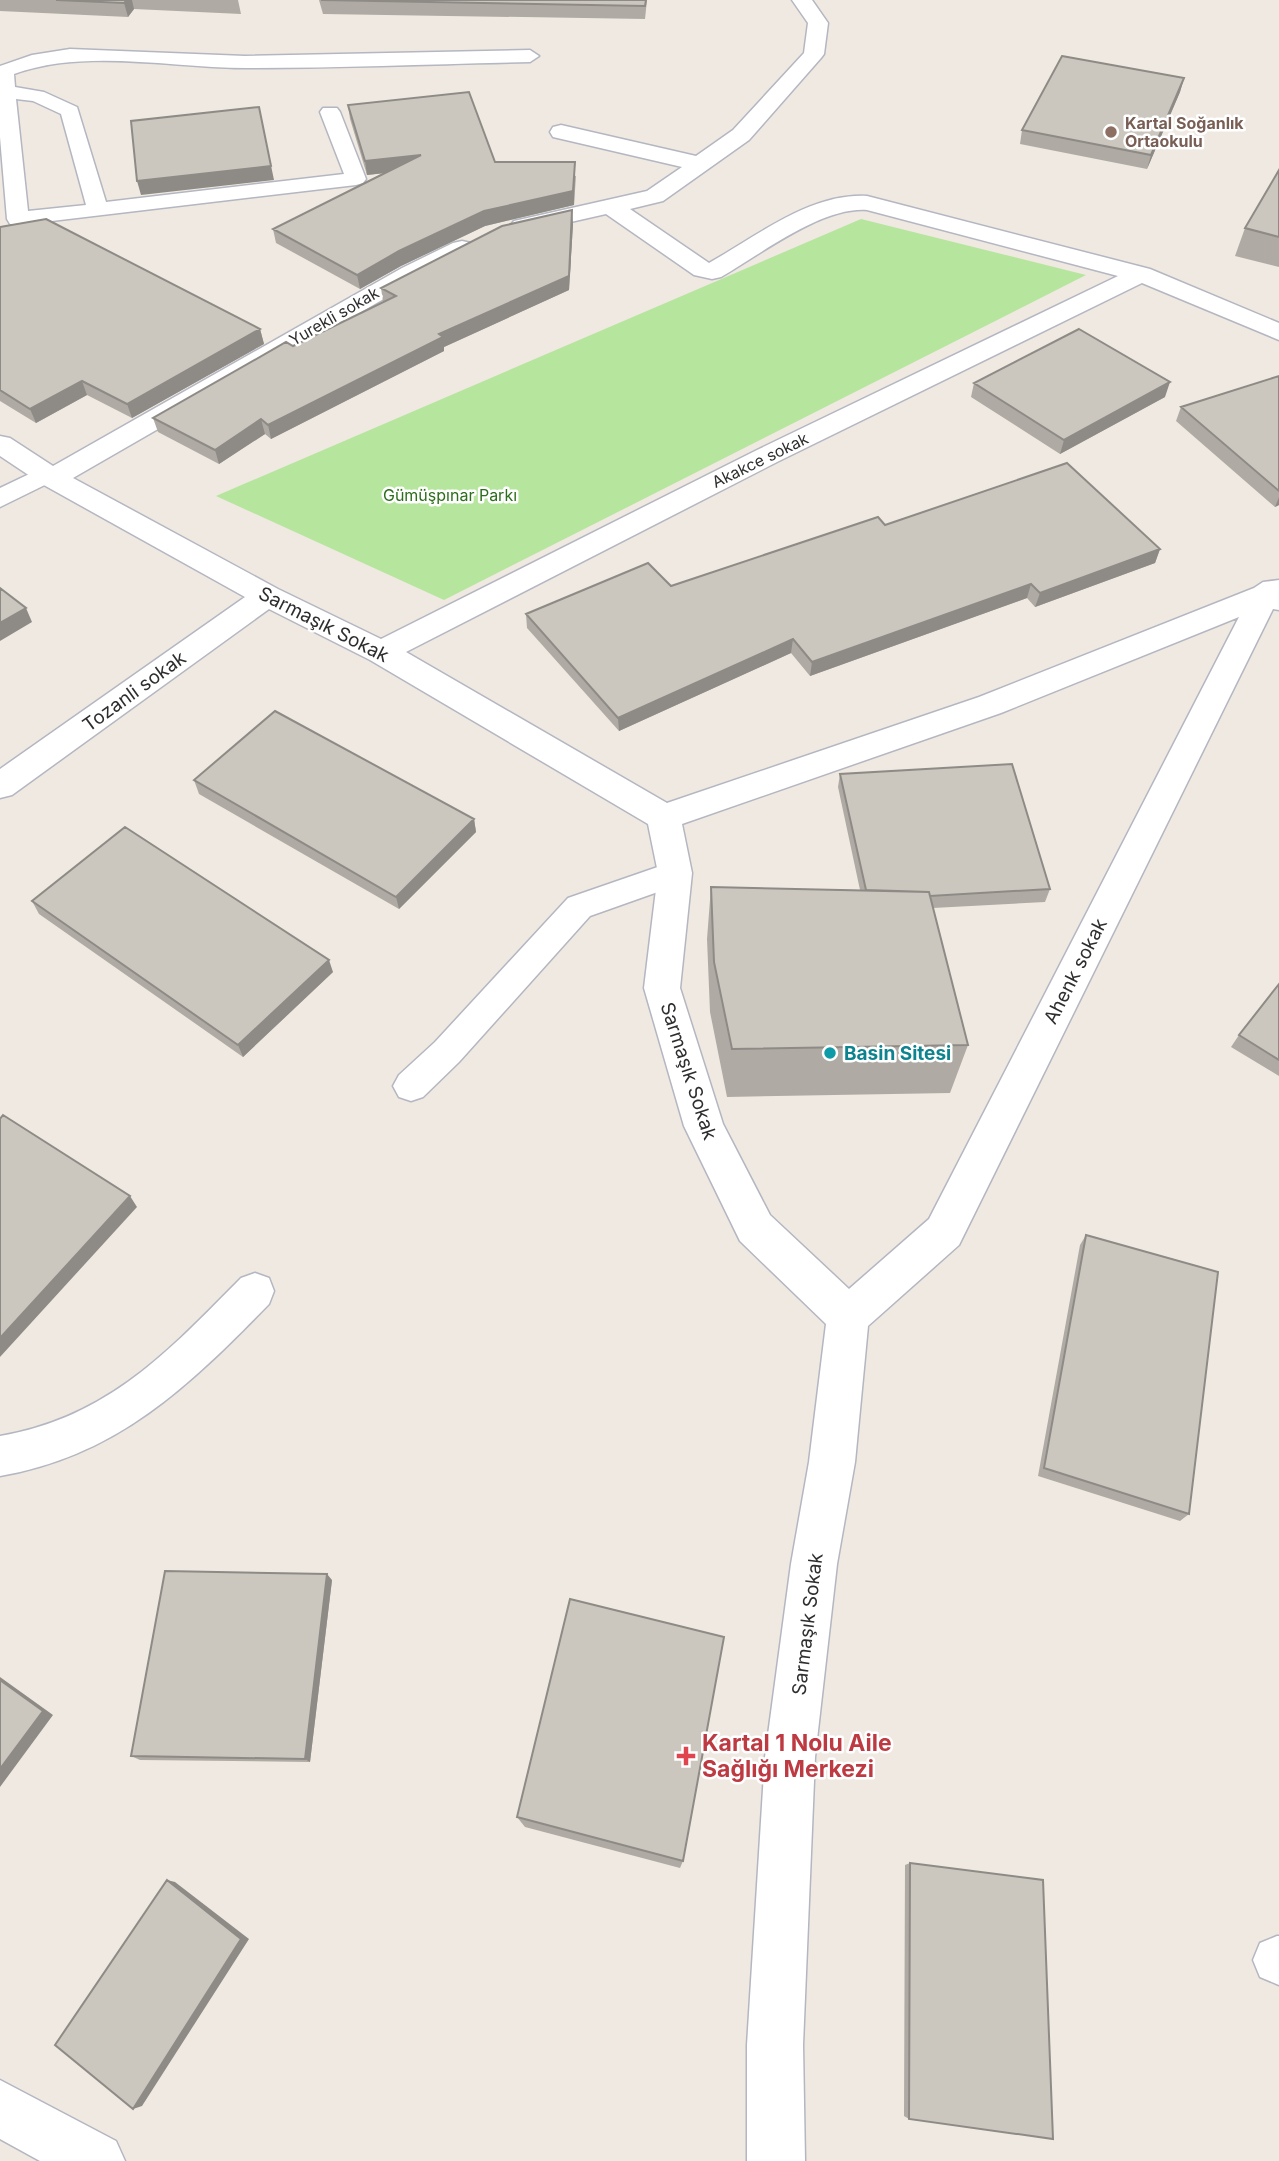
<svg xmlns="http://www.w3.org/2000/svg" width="1279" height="2161" font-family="Inter,sans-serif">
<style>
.green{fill:#b6e59e}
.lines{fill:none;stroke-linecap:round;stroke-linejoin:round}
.service-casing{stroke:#b4b7c1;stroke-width:3}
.minor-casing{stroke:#b4b7c1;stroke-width:3}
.service{fill:#fff;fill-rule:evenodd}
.minor{fill:#fff;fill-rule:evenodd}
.wall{fill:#afaba4}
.shaded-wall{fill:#8e8b86}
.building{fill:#cbc7bf;stroke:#8e8b86;stroke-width:2}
.education-dot{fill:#8d6e63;stroke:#fff;stroke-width:2.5}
.culture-dot{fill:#0f9aa8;stroke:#fff;stroke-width:2.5}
.health-dot{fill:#e0444e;stroke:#fff;stroke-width:2.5}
.labels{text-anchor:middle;stroke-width:5;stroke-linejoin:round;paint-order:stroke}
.far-education-label{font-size:16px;font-weight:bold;fill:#785e54;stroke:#fff;text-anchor:start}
.far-street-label{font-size:16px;fill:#2e2e2e;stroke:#fff}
.far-park-label{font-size:16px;fill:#2c6e1b;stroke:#fff}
.street-label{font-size:19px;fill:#2e2e2e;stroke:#fff}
.culture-label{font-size:19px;font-weight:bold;fill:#0d838f;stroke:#fff;text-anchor:start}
.near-health-label{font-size:23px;font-weight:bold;fill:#be3a42;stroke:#fff;text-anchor:start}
</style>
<rect width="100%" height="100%" fill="#efe9e1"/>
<path class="green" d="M861 219 1086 275 444 600 216 496Z"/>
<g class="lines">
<g class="service-casing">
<path id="service" d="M70 49 245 56 530 50 539 56 530 62C436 64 341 68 247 68 172 68 85 48 14 74L15 87 44 92 77 107 106 202 344 174 320 112 323 108H337L340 112 366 179 363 183 356 185 18 225 10 224 7 219 0 137V66L32 55ZM16 99 33 101 61 114 86 205 28 211Z
M46 466 55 468 59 474 55 480 0 507V488Z
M675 861 686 864 691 873 686 882 590 916 459 1062 423 1097 411 1101 399 1097 393 1086 399 1075 435 1042 568 898Z
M255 1273 269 1278 274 1291 269 1304C189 1386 117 1456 0 1476V1436C107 1418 168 1352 241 1278Z
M1277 1936H1279V1985L1260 1977 1253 1960 1260 1943Z"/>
</g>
<g class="minor-casing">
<path id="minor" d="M792 0H812L828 23 824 54 821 58 749 140 663 201 630 209 709 263C757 236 810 193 867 196L1150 269 1279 323V340L1142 283 777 462 406 652 667 803 979 697 1254 588 1263 582 1279 580V610L1273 609 959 1245 868 1326 855 1462 837 1564 815 1757 803 2045 805 2161H747V2045L765 1757 791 1564 809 1462 826 1324 740 1241 684 1126 644 988 658 873 648 824 370 660 269 609 12 795 0 798V769L245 597 42 484 0 456V436L10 438 53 466 402 268 453 243 462 241 471 243 474 248 471 253 420 278 73 478 278 589 381 639 757 450 1118 276 867 210C821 207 761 254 721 277L712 279 694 275 606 214 522 233 514 231 510 226 514 221 647 191 682 167 553 137 550 132 553 127 561 125 696 156 733 130 804 53 808 23ZM1239 617 929 1219 849 1289 770 1215 723 1124 680 988 692 873 682 824 1001 713Z
M0 2080 116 2141 125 2161H40L0 2139Z"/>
</g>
<use href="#service" class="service"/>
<use href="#minor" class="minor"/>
</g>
<path class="wall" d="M0 0H238L241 14 134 9 128 17 0 11Z
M319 0H647L645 19 323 14Z
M1184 78 1180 92 1147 169 1020 144 1022 130Z
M348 105 495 162 576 176 574 205 485 226 401 266 360 289 276 243 273 229 384 173 367 175 350 119Z
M1279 170V267L1235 256 1245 228Z
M573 224 569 290 444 347V351L271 439 265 434 219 464 158 432 153 418 293 346 383 302 381 288Z
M0 227 260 329 264 344 132 418 87 395 36 423 0 401Z
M1279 376V505L1275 507 1176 421 1181 407Z
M974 383 1165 397 1060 454 971 397Z
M885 525 1160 549 1155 563 1035 607 1027 598 810 676 791 653 619 731 527 628 526 614 671 586Z
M840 774 1050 889 1045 902 933 908 968 1045 950 1093 727 1097 710 1012 707 939 711 887 860 890 838 787Z
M194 780 474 819 476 832 399 909 199 794Z
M32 901 333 972 243 1057 39 914Z
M1279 984V1076L1231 1047 1239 1035Z
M1086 1235 1189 1514 1180 1521 1038 1476 1080 1245Z
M332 1580 310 1762 140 1760 131 1756Z
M517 1817 683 1861 680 1868 525 1827Z
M910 1863 909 2119 904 2116 905 1865Z"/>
<path class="shaded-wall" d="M127 0H132L134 9 128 17 124 3Z
M1184 78 1180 92 1147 169 1151 155Z
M259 107 274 180 141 195 137 181Z
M421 155 422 169 367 175 365 161Z
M575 162 574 205 485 226 401 266 360 289 357 275 399 251Z
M572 210 573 224 569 290 444 347V351L271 439 268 425Z
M260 329 264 344 132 418 127 404Z
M82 381 87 395 36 423 30 409Z
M1170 382 1165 397 1060 454 1064 440Z
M261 419 265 434 219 464 215 450Z
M1279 497V505L1275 507Z
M1160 549 1155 563 1035 607 1040 593Z
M1031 584 1027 598 810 676 812 662Z
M26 608 32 622 0 641V623Z
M793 639 791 653 619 731 618 718Z
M474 819 476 832 399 909 396 897Z
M329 960 333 972 243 1057 238 1045Z
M130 1196 137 1207 0 1357V1338Z
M327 1574 332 1580 310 1762 305 1759Z
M0 1677 53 1715 0 1787Z
M167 1880 175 1882 249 1939 142 2106 133 2109Z"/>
<path class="building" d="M56 0H127L124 3Z
M321 0H646L645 6Z
M1062 56 1184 78 1151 155 1022 130Z
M469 92 495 162H575L573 191 484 211 399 251 357 275 273 229 421 155 365 161 348 105Z
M259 107 271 166 137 181 131 121Z
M1279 170V237L1245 228Z
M572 210 569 276 439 334 443 337 268 425 261 419 215 450 153 418 286 342 293 346 396 296 381 288 502 226Z
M46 219 260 329 127 404 82 381 30 409 0 390V227Z
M1079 329 1170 382 1064 440 974 383Z
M1279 376V491L1181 407Z
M1067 463 1160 549 1040 593 1031 584 812 662 793 639 618 718 526 614 648 563 671 586 878 517 885 525Z
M0 588 26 608 0 623Z
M275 711 474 819 396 897 194 780Z
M1012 764 1050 889 930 896 929 892 866 890 840 774Z
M125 827 329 960 238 1045 32 901Z
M711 887 929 892 968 1045 732 1049 714 962Z
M1279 984V1060L1239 1035Z
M3 1115 130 1196 0 1338V1119Z
M1086 1235 1218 1272 1189 1514 1044 1468Z
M165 1571 327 1574 305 1759 131 1756Z
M570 1599 724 1637 683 1861 517 1817Z
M0 1680 43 1711 0 1769Z
M910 1863 1043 1880 1053 2139 909 2119Z
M167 1880 241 1939 133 2109 55 2045Z"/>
<circle class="education-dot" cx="1111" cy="132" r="7"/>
<circle class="culture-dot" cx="830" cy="1053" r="7"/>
<path class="health-dot" d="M682.5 1745.5h7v7h7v7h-7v7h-7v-7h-7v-7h7z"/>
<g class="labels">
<g class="far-education-label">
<text x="1125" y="129">Kartal Soğanlık<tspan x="1125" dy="18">Ortaokulu</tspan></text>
</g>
<g class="far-street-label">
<text transform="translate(334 316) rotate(-30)" y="6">Yurekli sokak</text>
<text transform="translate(760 460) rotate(-26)" y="6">Akakce sokak</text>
</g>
<g class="far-park-label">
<text x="450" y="501">Gümüşpınar Parkı</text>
</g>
<g class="street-label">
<text transform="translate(324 624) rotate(27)" y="7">Sarmaşık Sokak</text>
<text transform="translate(134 691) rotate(-36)" y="7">Tozanli sokak</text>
<text transform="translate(1075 971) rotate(-63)" y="7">Ahenk sokak</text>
<text transform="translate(689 1071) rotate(72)" y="7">Sarmaşık Sokak</text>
<text transform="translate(807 1624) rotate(-83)" y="7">Sarmaşık Sokak</text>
</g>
<g class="culture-label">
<text x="844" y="1060">Basin Sitesi</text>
</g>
<g class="near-health-label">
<text x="702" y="1751">Kartal 1 Nolu Aile<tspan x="702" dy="26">Sağlığı Merkezi</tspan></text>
</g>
</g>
</svg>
